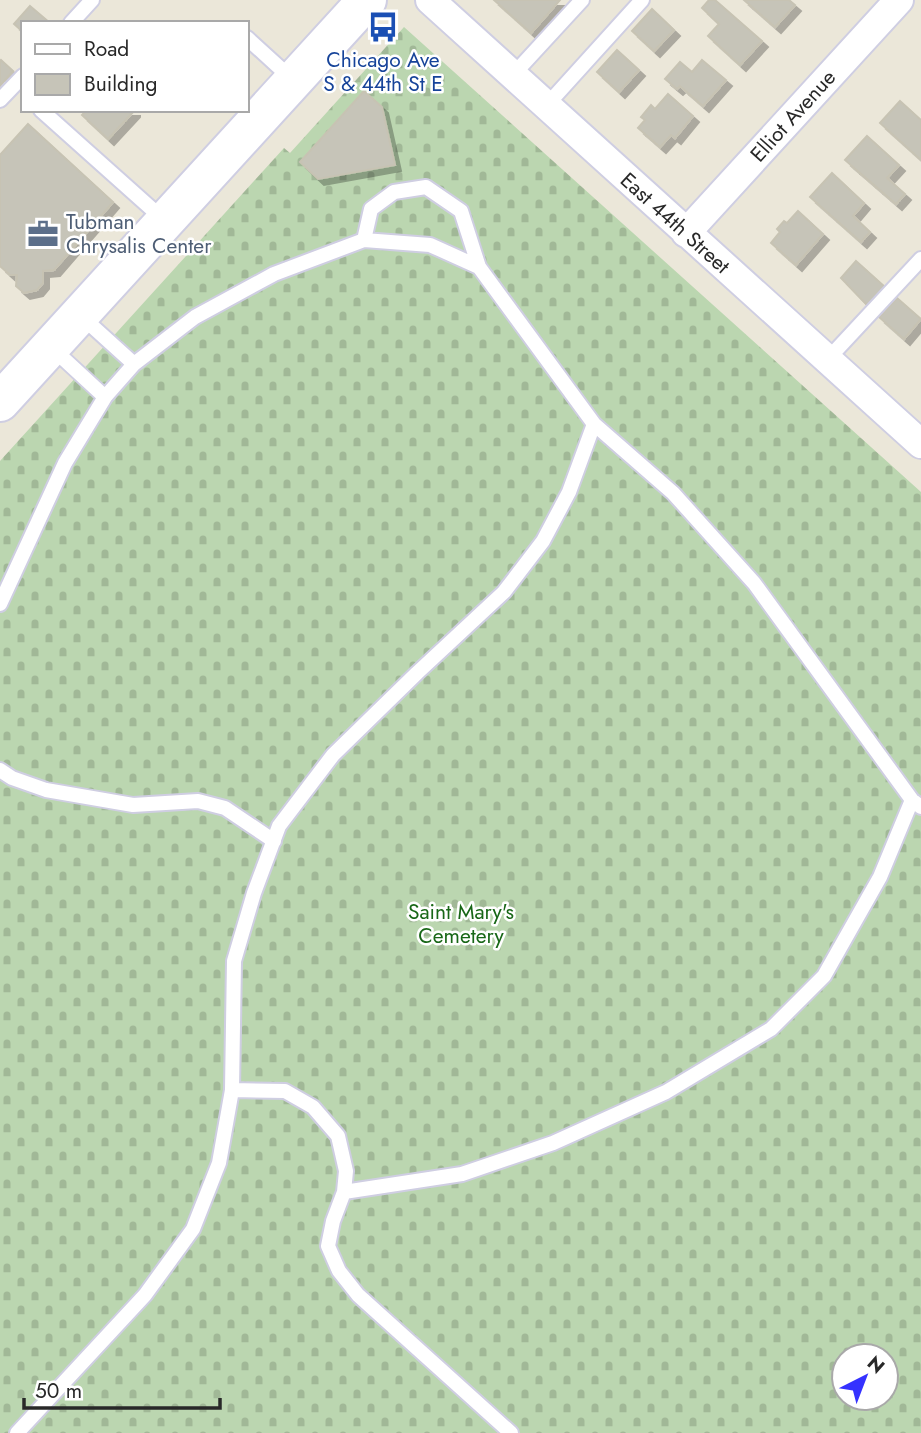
<svg xmlns="http://www.w3.org/2000/svg" width="921" height="1433" font-family="Jost,sans-serif">
<style>
.cemetery{fill:url(#cemetery-stones);fill-rule:evenodd}
.building{fill:#c6c4b8;stroke:#c7c3b3;stroke-width:2;filter:url(#shadow)}
.lines{fill:none;stroke-linecap:round;stroke-linejoin:round}
.lane-casing{stroke:#cfcee2;stroke-width:18}
.street-casing{stroke:#cfcee2;stroke-width:32}
.secondary-casing{stroke:#cfcee2;stroke-width:42}
.lane{stroke:#fff;stroke-width:14}
.street{stroke:#fff;stroke-width:28}
.secondary{stroke:#fff;stroke-width:38}
.labels{text-anchor:middle;stroke-width:5;stroke-linejoin:round;paint-order:stroke}
.transit-label{font-size:21px;fill:#164399;stroke:#fff}
.street-label{font-size:21px;fill:#282828;stroke:#fff}
.service-label{font-size:21px;fill:#4e5e75;stroke:#fff;text-anchor:start}
.park-label{font-size:21px;fill:#186717;stroke:#fff}
</style>
<defs>
<pattern id="cemetery-stones" width="16" height="16" patternUnits="userSpaceOnUse" patternTransform="scale(1.75)"><rect width="16" height="16" fill="#bbd6b0"/><path d="M2 7V4a2 2 0 0 1 4 0v3zM10 15v-3a2 2 0 0 1 4 0v3z" fill="#a1b897"/></pattern>
<filter id="shadow"><feDropShadow dx="6" dy="6" stdDeviation="0" flood-color="#0004"/></filter>
</defs>
<rect width="100%" height="100%" fill="#ebe7d9"/>
<path class="cemetery" d="M404 27 921 492V1433H0V461L284 148 290 153ZM844 1356H886V1398H844Z"/>
<path class="building" d="M494 0H560L531 33Z
M709 0H715L762 41 740 65 708 36 719 24 702 8Z
M744 0H789L795 5 775 27Z
M30 6 50 23H23V32L14 24Z
M652 9 674 30 654 51 632 31Z
M617 50 639 70 619 92 597 72Z
M1 60 13 71 0 86V61Z
M702 60 726 80 703 106 680 86 677 89 665 79 680 62 692 72Z
M364 91 382 107 395 165 318 179 300 162Z
M668 94 693 116 675 138 671 135 660 147 638 128 645 120 641 117 651 105 655 109Z
M900 101 921 120V160L880 123Z
M87 110H134V111L108 139 82 115Z
M28 124 113 202 54 270 43 271V283L37 290 24 293 16 286 17 275H10L0 266V155Z
M867 136 899 165 887 178 905 194 896 204 845 160Z
M832 173 864 203 853 216 870 232 861 242 810 197Z
M798 211 823 234 796 265 771 243 780 232 777 229 784 221 787 223Z
M856 261 885 287 868 306 841 278Z
M897 298 921 319 904 339 879 317Z"/>
<g class="lines">
<g class="lane-casing">
<path id="lane" d="M71 23 92 0
M247 38 293 80
M512 76 582 0
M0 100 23 76
M546 106 642 0
M41 110 163 219
M364 240 371 209 394 192 426 187 461 211 479 267
M81 316 134 364
M52 348 105 397
M827 360 921 259
M0 604 65 463 105 397 134 364 195 317 274 274 364 240 430 245 479 267 594 424 673 493 754 583 912 800 921 807
M0 770 12 778 46 790 133 805 198 801 225 808 274 841
M232 1090 285 1091 313 1107 338 1136 346 1171 344 1192 333 1221 328 1246 339 1271 358 1295 511 1433
M344 1192 462 1174 553 1143 666 1092 771 1029 824 976 880 877 912 800
M17 1433 145 1295 193 1229 219 1163 232 1090 234 961 254 893 279 826 333 755 417 673 504 592 543 541 569 492 594 424"/>
</g>
<g class="street-casing">
<path id="street" d="M430 0 921 444
M686 233 899 0"/>
</g>
<g class="secondary-casing">
<path id="secondary" d="M0 402 367 0"/>
</g>
<use href="#lane" class="lane"/>
<use href="#street" class="street"/>
<use href="#secondary" class="secondary"/>
</g>
<defs>
<g id="bus-bare" transform="scale(2.415)"><path d="M-5-6H5V4H4V6H2V4H-2V6H-4V4H-5ZM-3.5-4V0h7V-4ZM-3.5 1.2v1.5H-2V1.2ZM2 1.2v1.5H3.5V1.2Z" fill="#1a4fb4" stroke="#fff" stroke-width="2.5" paint-order="stroke"/></g>
<g id="office-bare" transform="scale(2.415)"><path d="M-6-3h4V-5.5h4V-3h4V5H-6ZM-1-4.5V-3h2v-1.5ZM-6 0V1H6V0Z" fill="#5c6f8a" stroke="#fff" stroke-width="2.5" paint-order="stroke"/></g>
</defs>
<g fill-rule="evenodd">
<use href="#bus-bare" x="383" y="27"/>
<use href="#office-bare" x="43" y="234"/>
</g>
<g class="labels">
<g class="transit-label">
<text x="383" y="67">Chicago Ave<tspan x="383" dy="24">S &amp; 44th St E</tspan></text>
</g>
<g class="street-label">
<text transform="translate(793 116) rotate(-48)" y="7">Elliot Avenue</text>
<text transform="translate(675 223) rotate(42)" y="7">East 44th Street</text>
</g>
<g class="service-label">
<text x="66" y="229">Tubman<tspan x="66" dy="24">Chrysalis Center</tspan></text>
</g>
<g class="park-label">
<text x="461" y="919">Saint Mary's<tspan x="461" dy="24">Cemetery</tspan></text>
</g>
</g>
<rect x="21" y="21" width="228" height="91" fill="#ffffff" stroke="#a9a9a9" stroke-width="2"/>
<rect x="35" y="44" width="35" height="10" fill="#ffffff" stroke="#a9a9a9" stroke-width="2"/>
<text x="84" y="56" font-size="21" fill="#282828">Road</text>
<rect x="35" y="74" width="35" height="21" fill="#c6c4b8" stroke="#a9a9a9" stroke-width="2"/>
<text x="84" y="91" font-size="21" fill="#282828">Building</text>
<g transform="translate(865 1377) rotate(42)"><circle r="33" fill="#ffffff" stroke="#a9a9a9" stroke-width="2"/>
<path d="M0-5L12 26L0 18L-12 26Z" fill="#3532ff"/>
<text y="-10" font-size="19" font-weight="bold" text-anchor="middle" fill="#282828">N</text>
</g>
<path d="M24 1398v10h196v-10" fill="none" stroke="#282828" stroke-width="3.5"/>
<text x="35" y="1398" font-size="21" fill="#282828" stroke="#ffffff" stroke-width="5" paint-order="stroke">50 m</text>
</svg>
